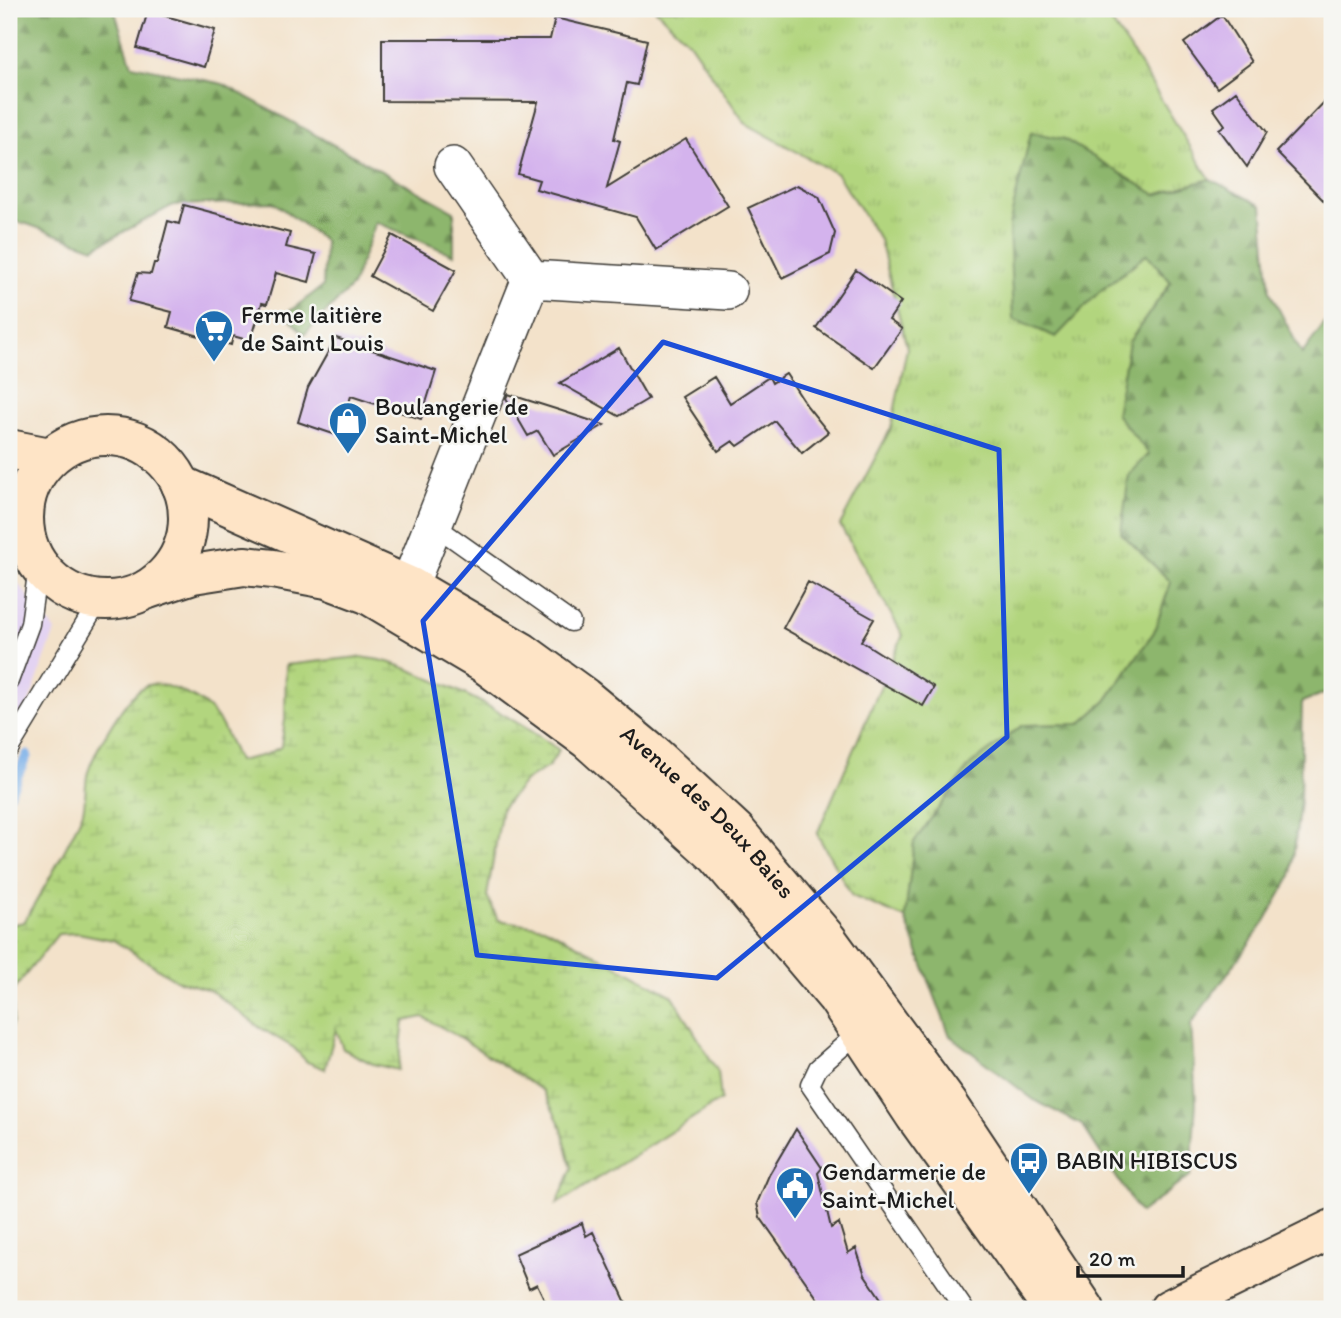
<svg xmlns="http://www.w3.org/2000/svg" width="1341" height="1318" font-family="Itim,sans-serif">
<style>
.built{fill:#e3d3f2}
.grass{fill:url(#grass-tufts);stroke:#67784d;stroke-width:2}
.forest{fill:url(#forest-firs);stroke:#546944;stroke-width:2}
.wetland{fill:url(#wetland-marsh);stroke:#67784d;stroke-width:2}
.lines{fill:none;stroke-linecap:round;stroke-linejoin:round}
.stream{stroke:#7cb0e9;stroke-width:10}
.building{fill:#d4b3ed}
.lane-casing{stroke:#3c3a36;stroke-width:21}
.street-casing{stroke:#3c3a36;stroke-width:40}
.secondary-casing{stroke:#3c3a36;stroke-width:42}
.lane{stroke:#fff;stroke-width:18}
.street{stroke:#fff;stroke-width:37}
.secondary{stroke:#fee4c6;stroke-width:38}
.marked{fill:none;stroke:#1d4ed8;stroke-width:5;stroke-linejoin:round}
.labels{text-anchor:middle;stroke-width:5;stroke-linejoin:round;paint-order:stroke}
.poi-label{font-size:24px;fill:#1c1c1c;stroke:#f6f6f2;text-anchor:start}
.street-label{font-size:24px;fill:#1c1c1c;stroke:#f6f6f2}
</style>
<defs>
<pattern id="grass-tufts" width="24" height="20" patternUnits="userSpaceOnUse" patternTransform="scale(1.75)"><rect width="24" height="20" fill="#b2d57e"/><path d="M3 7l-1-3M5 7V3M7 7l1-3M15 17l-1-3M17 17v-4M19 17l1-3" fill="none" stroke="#98b66c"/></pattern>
<pattern id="forest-firs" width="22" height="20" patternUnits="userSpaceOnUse" patternTransform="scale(1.75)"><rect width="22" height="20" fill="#8db66d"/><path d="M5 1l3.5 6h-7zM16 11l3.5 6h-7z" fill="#729359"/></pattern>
<pattern id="wetland-marsh" width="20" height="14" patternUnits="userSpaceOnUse" patternTransform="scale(1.75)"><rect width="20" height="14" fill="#b2d57e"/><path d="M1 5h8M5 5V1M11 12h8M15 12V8" fill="none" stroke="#98b66c"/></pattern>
</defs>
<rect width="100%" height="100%" fill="#f6f6f2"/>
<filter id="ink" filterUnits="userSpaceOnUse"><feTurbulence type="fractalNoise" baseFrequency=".0143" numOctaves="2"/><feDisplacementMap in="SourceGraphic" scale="14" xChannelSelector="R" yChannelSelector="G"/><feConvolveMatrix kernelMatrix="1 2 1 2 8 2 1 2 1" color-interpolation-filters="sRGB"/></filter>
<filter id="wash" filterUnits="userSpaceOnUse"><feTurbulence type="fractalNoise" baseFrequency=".00686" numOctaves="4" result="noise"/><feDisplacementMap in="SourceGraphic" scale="28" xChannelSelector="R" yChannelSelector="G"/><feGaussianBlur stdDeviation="1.57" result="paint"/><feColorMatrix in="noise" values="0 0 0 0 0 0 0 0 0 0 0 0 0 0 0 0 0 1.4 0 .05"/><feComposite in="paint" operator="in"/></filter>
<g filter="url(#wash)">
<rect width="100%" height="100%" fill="#f3e2ca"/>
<path class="built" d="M9 572 55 631 9 757Z"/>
<path class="grass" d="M655 9H1102L1129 47 1210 179 1156 195 1064 139 1099 292 1147 253 1171 282 1129 342 1149 454 1121 533 1171 582 1154 632 1106 701 1080 724 1023 725 914 842 905 918 852 896 817 834 903 635 840 525 891 428 907 348 880 240 837 174 745 123 689 42Z"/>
<path class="forest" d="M9 9H114L132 65 223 84 454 211V255L376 222 352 286 304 335 286 314 323 286 325 241 273 202 173 205 94 248 27 224 9 220Z
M1031 132 1064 139 1156 195 1210 179 1262 206 1270 292 1302 354 1328 319H1332V690L1302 702 1300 801 1291 876 1264 923 1191 1024 1196 1102 1191 1175 1140 1213 1082 1125 1034 1100 950 1036 905 918 914 842 970 765 1023 725 1080 724 1106 701 1154 632 1171 582 1121 533 1129 475 1149 454 1116 414 1129 342 1171 282 1147 254 1099 292 1056 337 1013 319 1009 226Z"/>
<path class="wetland" d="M359 657C389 660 404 667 431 679 477 698 518 721 559 750L549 766 525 781 502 808 487 896 498 920 544 927 673 996 718 1072 721 1100 557 1204 572 1168 561 1126 543 1091 459 1037 423 1017 404 1021 398 1070 373 1064 343 1049 336 1029 325 1069 307 1062 294 1048 259 1027 210 990 176 980 113 940 78 933 58 934 12 992 13 1021 9 1032V925L24 922C45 887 66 851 82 814 87 801 84 785 88 772 95 751 127 691 148 685 164 681 194 696 206 706 223 720 229 743 238 761L265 755 281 747 285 720 286 665Z"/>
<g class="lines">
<path class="stream" d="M9 794 27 755"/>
</g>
<g id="blocks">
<path class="building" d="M148 11 215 30 204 67 137 48Z
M1222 15 1252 62 1217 88 1184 43Z
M555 18 647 40 637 85 627 83 614 139 620 141 607 188 686 139 728 206 656 250 636 217 536 189 539 180 518 174 538 102 382 101V39H550Z
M1236 91 1267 132 1247 167 1219 129 1225 125 1213 108Z
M1332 94V209L1276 152Z
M797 185 819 197 835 233 830 254 782 278 748 208Z
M184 205 290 233 286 247 316 254 309 282 276 273 267 304 262 303 251 341 233 336 231 345 168 327 172 312 129 301 138 273 151 274 154 263H157L168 221 179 224Z
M392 235 456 270 433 311 370 276Z
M856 270 901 302 889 320 902 329 874 368 816 328Z
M336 338 436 371 421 419 351 396 339 436 298 422 308 388Z
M619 348 648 399 619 416 560 383Z
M786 374 807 406 828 432 802 453 775 421 738 446 733 441 718 451 682 397 714 377 730 403 769 377 772 383Z
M508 394 562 411 604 425 553 455 538 431 528 436 506 398Z
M808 582 874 619 861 641 934 687 923 706 783 628Z
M796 1129 822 1168 818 1173 831 1228 839 1223 848 1253 856 1248 865 1275 888 1309H825L760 1217 757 1203 769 1175Z
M582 1223 586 1236 593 1232 629 1309H549L537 1284 529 1288 515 1254Z"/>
</g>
</g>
<g filter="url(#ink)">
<use href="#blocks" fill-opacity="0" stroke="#3c3a36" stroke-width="2"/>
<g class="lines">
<g class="lane-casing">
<path id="lane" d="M434 525 571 622
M9 681 30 624 38 567
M9 749 99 601
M859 1032 818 1068 810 1085 964 1309"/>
</g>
<g class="street-casing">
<path id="street" d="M453 166 531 279
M9 536 27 543
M409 586 531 279 728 291"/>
</g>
<g class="secondary-casing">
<g id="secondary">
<circle cx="106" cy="518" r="82"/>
<path d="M9 449 50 457"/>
<path id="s1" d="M181 485 409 586 522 652 584 697 655 756 736 831 827 939 949 1105 1085 1309"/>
<path d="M148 589 193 574 244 566 273 569 327 579 367 594 485 664 588 740 717 856 837 998 915 1116 1053 1309"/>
<path d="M1169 1309 1332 1229"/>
</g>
</g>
<use href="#lane" class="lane"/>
<use href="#street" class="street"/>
<use href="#secondary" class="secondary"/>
</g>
</g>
<path class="marked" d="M663 342 999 450 1007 737 717 978 477 955 423 621Z"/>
<defs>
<g id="supermarket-pin" transform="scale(2.0125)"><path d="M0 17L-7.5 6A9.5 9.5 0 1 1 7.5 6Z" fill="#1f6fb2" stroke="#f6f6f2"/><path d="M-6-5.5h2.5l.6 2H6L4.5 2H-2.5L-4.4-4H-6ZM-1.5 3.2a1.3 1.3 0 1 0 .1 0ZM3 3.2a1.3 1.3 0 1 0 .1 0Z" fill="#fff"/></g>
<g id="shop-pin" transform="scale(2.0125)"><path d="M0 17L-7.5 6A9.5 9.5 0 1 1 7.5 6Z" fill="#1f6fb2" stroke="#f6f6f2"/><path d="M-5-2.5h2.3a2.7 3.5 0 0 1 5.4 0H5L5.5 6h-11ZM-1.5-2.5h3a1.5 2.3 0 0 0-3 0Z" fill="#fff"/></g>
<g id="bus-pin" transform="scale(2.0125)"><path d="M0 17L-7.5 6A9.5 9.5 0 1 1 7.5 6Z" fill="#1f6fb2" stroke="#f6f6f2"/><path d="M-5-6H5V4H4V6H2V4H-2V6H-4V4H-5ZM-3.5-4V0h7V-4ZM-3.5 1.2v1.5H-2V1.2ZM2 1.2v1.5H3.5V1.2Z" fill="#fff"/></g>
<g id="civic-pin" transform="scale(2.0125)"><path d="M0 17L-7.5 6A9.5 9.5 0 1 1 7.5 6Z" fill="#1f6fb2" stroke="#f6f6f2"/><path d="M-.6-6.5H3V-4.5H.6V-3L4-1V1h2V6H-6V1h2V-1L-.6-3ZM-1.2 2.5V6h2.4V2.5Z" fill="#fff"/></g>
</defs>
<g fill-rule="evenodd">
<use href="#supermarket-pin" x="214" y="329"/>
<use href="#shop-pin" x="348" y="421"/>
<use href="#bus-pin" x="1029" y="1161"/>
<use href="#civic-pin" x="795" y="1186"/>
</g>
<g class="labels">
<g class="poi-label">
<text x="241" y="323">Ferme laitière<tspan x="241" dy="28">de Saint Louis</tspan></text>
<text x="375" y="415">Boulangerie de<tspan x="375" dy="28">Saint-Michel</tspan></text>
<text x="1056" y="1169">BABIN HIBISCUS</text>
<text x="822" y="1180">Gendarmerie de<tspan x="822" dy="28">Saint-Michel</tspan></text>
</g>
<g class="street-label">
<text dy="8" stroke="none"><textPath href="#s1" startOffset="626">Avenue des Deux Baies</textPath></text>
</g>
</g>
<rect width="1341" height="1318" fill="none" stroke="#f6f6f2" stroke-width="35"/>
<path d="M1078 1266v10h105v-10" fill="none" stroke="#1c1c1c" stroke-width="3.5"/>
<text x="1089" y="1266" font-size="21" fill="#1c1c1c" stroke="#f6f6f2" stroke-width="5" paint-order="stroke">20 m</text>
</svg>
